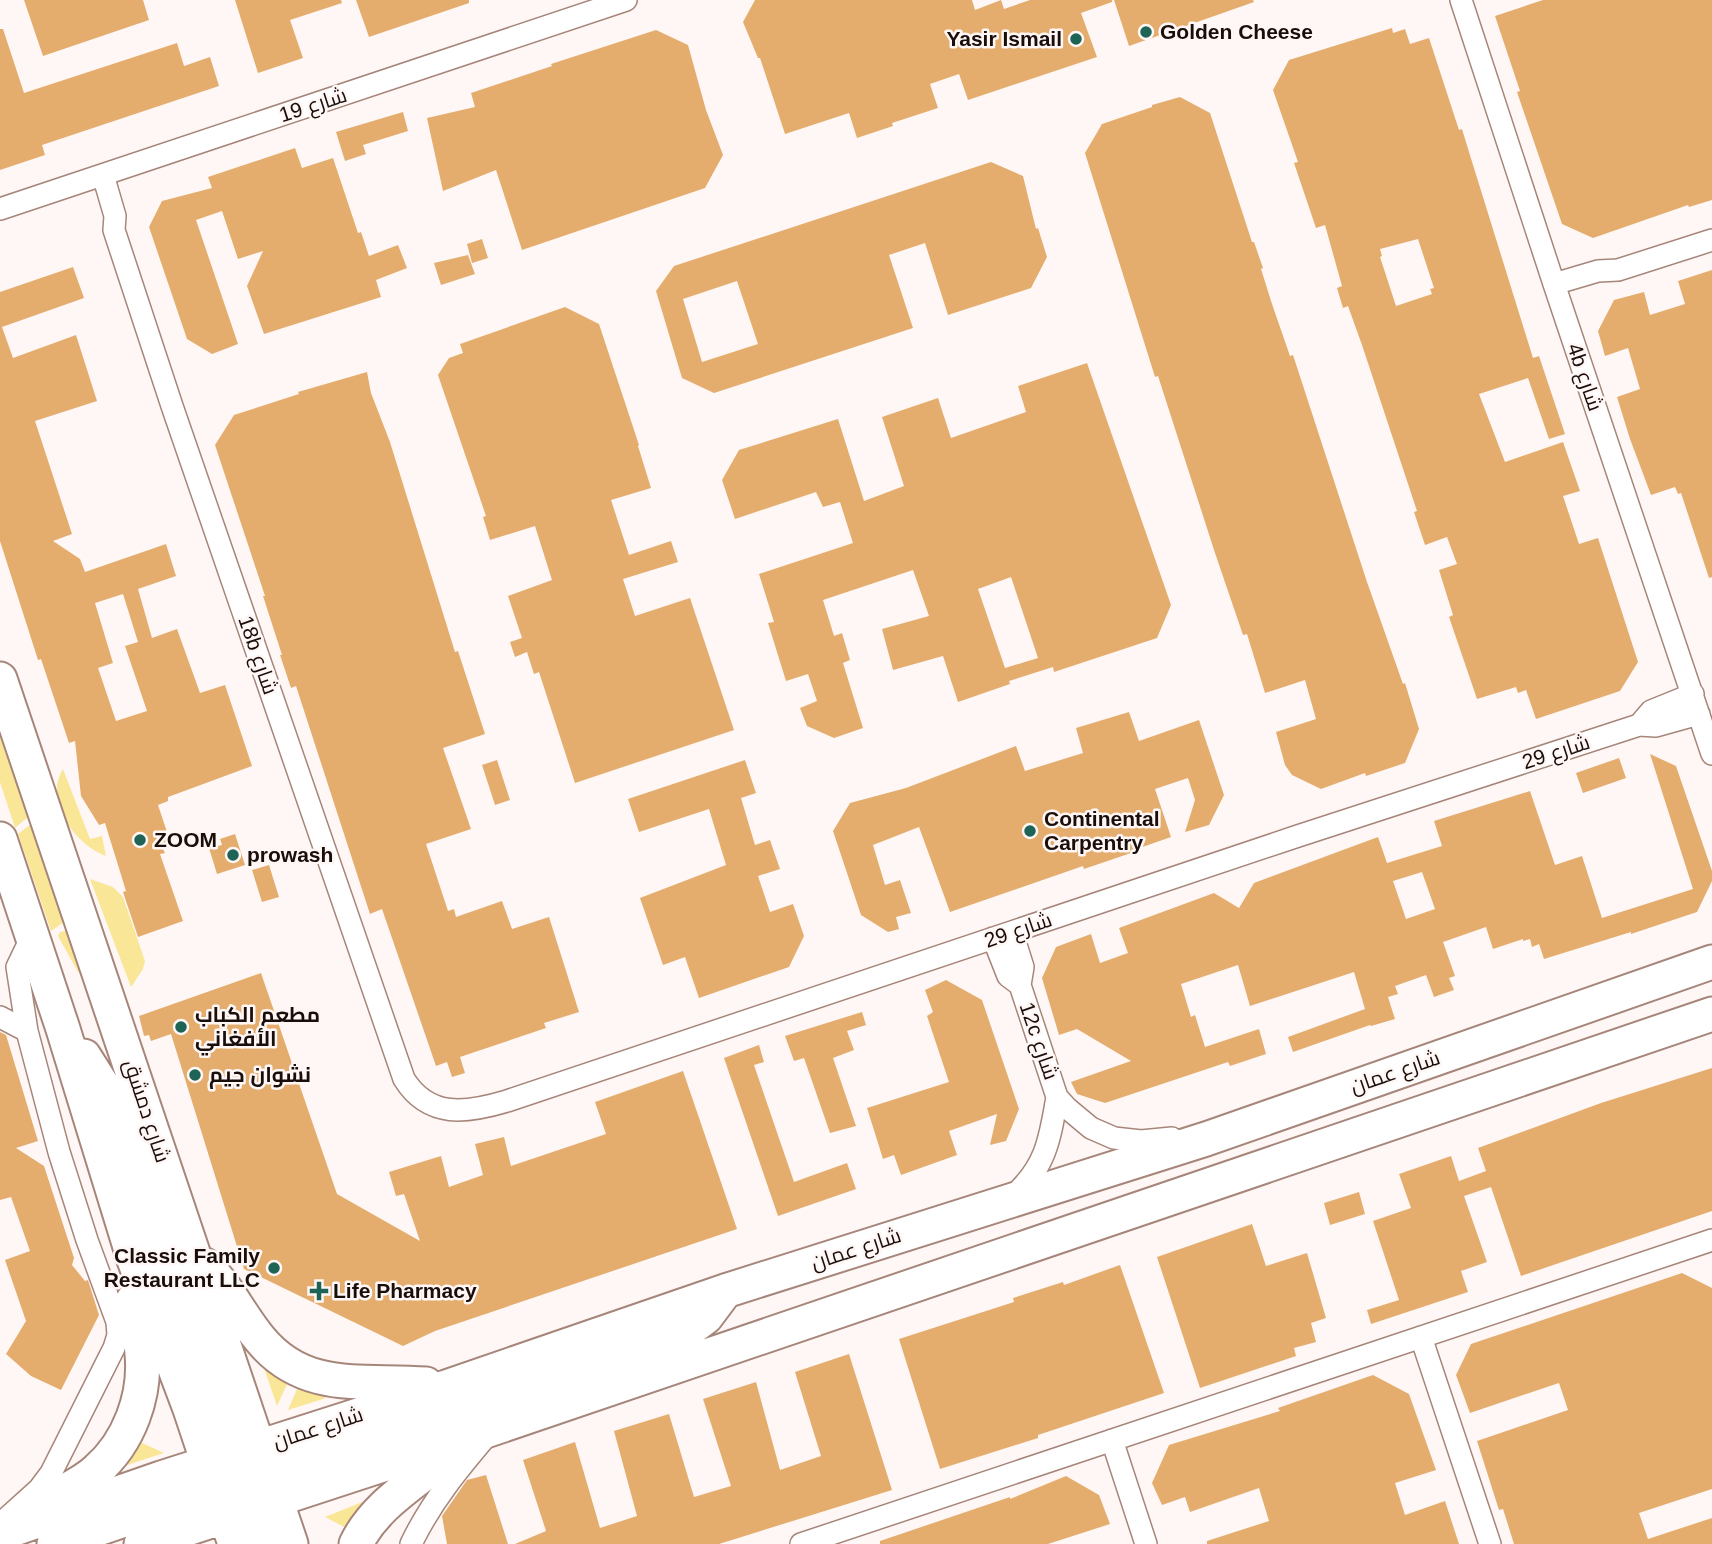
<svg xmlns="http://www.w3.org/2000/svg" width="1712" height="1544" font-family="Helvetica,Cairo,sans-serif">
<style>
.green{fill:#f9e696}
.building{fill:#e4ad6e;fill-rule:evenodd}
.lines{fill:none;stroke-linecap:round;stroke-linejoin:round}
.street-casing{stroke:#a6867a;stroke-width:24}
.primary-casing{stroke:#a6867a;stroke-width:37}
.street{stroke:#fff;stroke-width:21}
.primary{stroke:#fff;stroke-width:33}
.poi-dot{fill:#1e6456;stroke:#fff7f5;stroke-width:2.5}
.labels{text-anchor:middle;stroke-width:5;stroke-linejoin:round;paint-order:stroke}
.poi-label{font-size:21px;font-weight:bold;fill:#1a0e0a;stroke:#fff7f5;text-anchor:start}
.street-label{font-size:21px;fill:#1a0e0a;stroke:#fff7f5}
</style>
<rect width="100%" height="100%" fill="#fff7f5"/>
<path class="green" d="M0 734 28 817 15 828 0 782Z
M63 769 90 839 102 836 106 856C75 845 43 800 63 769Z
M31 824 64 922 51 931 18 834Z
M90 879 113 887 123 897 145 961 143 969 131 987Z
M70 930 83 971 81 973 78 972 58 936 60 932Z
M263 1365 288 1382 277 1406Z
M298 1387 326 1398 288 1410Z
M140 1442 164 1453 124 1466Z
M365 1501 346 1528 325 1517Z"/>
<path class="building" d="M24 0H143L149 20 43 56Z
M235 0H341L342 3 290 20 303 58 258 73Z
M356 0H469V3L369 37Z
M755 0H972L975 10 1001 0 1004 9 1030 0H1112V2L1081 13 1097 57 968 100 959 74 930 84 938 108 892 123 893 126 857 138 849 113 785 134 760 58H758L743 22Z
M1114 0H1253L1254 2 1129 46Z
M1543 0H1712V200L1689 207 1688 205 1593 238 1562 224 1517 92 1520 91 1495 16Z
M1392 28 1393 33 1405 29 1410 44 1429 38 1459 130 1462 129 1469 152 1533 358 1539 356 1565 434 1549 439 1528 378 1479 394 1505 462 1563 442 1580 491 1563 496 1579 544 1598 538 1638 662 1620 691 1536 719 1526 690 1518 693 1516 687 1477 699 1449 617 1453 615 1439 570 1457 564 1447 537 1425 545 1414 512 1417 511 1362 345 1348 306 1343 308 1337 288 1342 286 1325 225 1316 228 1294 163 1298 162 1273 90 1289 60ZM1418 239 1434 288 1430 289 1432 294 1396 306 1380 257 1382 256 1380 249Z
M0 29H3L24 93 177 43 184 66 210 57 219 86 42 145 45 155 0 170Z
M656 30 688 45 706 110 723 155 705 188 522 250 496 170 443 191 427 118 475 107 471 93 552 66 551 64Z
M1180 97 1210 113 1252 242H1254L1263 268 1261 269 1272 304 1290 356 1293 355 1367 582 1403 684 1405 683 1419 729 1405 763 1366 776 1365 773 1321 789 1292 775 1285 765 1276 732 1316 719 1305 680 1265 693 1247 634 1243 635 1215 553 1158 376 1155 377 1085 153 1102 124 1152 107V105Z
M403 112 408 131 363 145 366 154 345 161 336 132Z
M295 148 302 168 333 158 358 233 361 232 369 256 398 245 407 268 376 280 381 297 264 334 247 286 263 251 238 259 222 211 196 220 238 344 212 354 187 339 149 227 162 201 212 188 208 177Z
M991 162 1023 176 1036 229 1038 228 1047 257 1031 288 948 315 925 243 889 255 913 328 714 393 682 378 656 291 674 266ZM737 281 758 344 702 362 683 299Z
M482 239 488 258 472 263 467 244Z
M468 255 475 274 441 285 434 263Z
M73 267 84 298 2 327 13 358 76 335 97 401 35 421 72 534 53 541 80 559 85 572 166 544 176 576 138 589 152 638 177 629 200 693 225 685 252 766 168 797V801L158 805 172 847 163 849 165 853 160 854 183 921 138 937 123 892 126 891 105 823 99 825 81 796 75 741 69 743 41 659 38 660 0 541V292ZM123 594 138 642 125 646 147 711 116 721 98 668 113 663 95 603Z
M1712 270V577L1709 578 1681 493 1678 494 1675 487 1651 495 1630 439 1617 397 1640 389 1628 348 1605 356 1598 331 1614 300 1644 292 1650 315 1685 304 1678 281Z
M565 307 599 324 639 445 638 446 651 488 611 500 629 555 671 541 678 562 623 579 635 616 690 598 734 730 575 783 539 672 534 674 527 652 515 657 510 642 522 638 508 596 552 580 535 526 490 540 483 517 486 516 438 375 449 358 463 353 460 344Z
M1087 363 1171 605 1157 638 1054 672 1053 667 1009 681 1010 684 958 702 943 656 893 670 882 629 929 616 913 570 823 600 834 636 842 633 850 660 843 663 863 728 834 738 807 726 800 708 817 701 808 674 786 681 768 623 774 622 759 574 853 543 840 502 823 507 816 492 735 519 722 480 739 450 838 419 864 501 904 486 882 417 938 398 951 438 1026 412 1018 386ZM1011 577 1038 658 1005 668 978 589Z
M367 372 371 393 390 442 455 652 458 651 485 734 443 748 471 829 426 844 448 911 454 909 456 917 502 901 512 929 549 917 579 1012 544 1023 546 1028 460 1057 465 1073 452 1077 447 1062 436 1066 382 909 370 914 296 686 291 688 280 655H282L263 596H265L215 445 234 415 299 394 298 392Z
M1129 712 1139 741 1199 720 1224 795 1209 825 1185 832 1195 800 1188 778 1155 789 1171 837 1131 851V853L1084 869 1083 866 950 912 919 827 873 845 885 885 900 880 911 913 896 917 899 929 888 932 861 915 833 831 850 803 906 788 1016 746 1025 771 1083 753 1076 728Z
M1650 754 1676 766 1712 871V881L1697 912 1631 934V932L1544 959 1539 944 1532 947 1530 939 1523 941V939L1493 949 1486 927 1443 942 1455 976 1449 978 1454 990 1434 997 1426 975 1395 986 1398 994 1388 997 1395 1019 1371 1026 1370 1025 1293 1052 1288 1037 1365 1009 1354 972 1250 1006 1238 965 1181 984 1191 1017 1195 1015 1205 1047 1259 1029 1266 1054 1230 1066 1228 1062 1105 1103 1077 1094 1071 1082 1131 1061 1077 1029 1059 1035 1042 978 1056 947 1091 934 1100 963 1128 953 1119 928 1214 893 1239 908 1254 883 1378 837 1387 863 1442 846 1434 821 1530 791 1555 865 1582 856 1602 918 1693 889ZM1422 872 1435 909 1406 919 1393 881Z
M1619 758 1626 778 1583 793 1576 773Z
M497 760 510 800 495 805 482 765Z
M745 760 756 793 741 798 755 845 770 840 780 869 758 876 770 912 793 904 804 936 789 967 699 998 685 957 663 965 640 898 726 865 709 809 639 832 628 799Z
M235 834 245 865 217 874 209 848 222 845 220 839Z
M269 865 279 897 262 902 252 870Z
M261 973 337 1194 420 1241 404 1194 396 1196 389 1172 441 1156 449 1187 483 1175 475 1144 504 1137 511 1166 606 1134 595 1102 683 1071 737 1229 435 1331 403 1346 244 1269 171 1034 151 1041 149 1035 144 1036 139 1016Z
M946 980 982 1000 1019 1109 1006 1141 990 1145 997 1114 949 1131 957 1155 901 1175 894 1155 883 1159 867 1108 949 1082 927 1016 933 1012 925 990Z
M862 1012 866 1025 847 1031 854 1050 833 1058 856 1126 830 1133 804 1058 794 1061 785 1036Z
M0 1032 6 1035 38 1141 16 1148 44 1166 74 1258 72 1265 85 1281 88 1280 99 1315 61 1390 31 1376 6 1354 26 1321 5 1260 30 1251 11 1197 0 1200Z
M759 1045 764 1062 754 1065 794 1182 847 1163 856 1189 778 1216 724 1058Z
M1712 1068V1211L1521 1276 1491 1187 1464 1196 1487 1262 1461 1271 1468 1292 1371 1324 1367 1310 1399 1300 1373 1221 1411 1208 1399 1174 1451 1156 1459 1181 1486 1171 1478 1148 1601 1103Z
M1359 1192 1365 1214 1330 1225 1324 1203Z
M1252 1224 1266 1266 1307 1253 1326 1318 1311 1323 1316 1342 1294 1348 1296 1356 1200 1388 1157 1257Z
M1120 1265 1164 1393 1038 1435V1438L940 1469 899 1339 1014 1302 1013 1298 1063 1282 1064 1285Z
M1682 1273 1712 1288V1489L1639 1513 1648 1539 1712 1518V1544H1514L1503 1509 1499 1510 1477 1441 1568 1410 1559 1383 1470 1413 1456 1375 1471 1344Z
M849 1354 892 1490 719 1544H515L546 1531 523 1460 575 1442 600 1528 637 1516 614 1431 669 1414 694 1497 731 1486 703 1399 756 1382 780 1470 821 1456 795 1372Z
M1373 1375 1409 1394 1436 1470 1395 1483 1405 1515 1445 1501 1459 1544H1207V1541L1269 1521 1259 1488 1190 1512 1185 1497 1162 1505 1152 1483 1169 1445 1280 1411 1278 1408Z
M486 1475 508 1544H447L442 1516 467 1480Z
M1066 1476 1099 1495 1110 1524 1048 1544H880V1541L1010 1497V1499Z"/>
<g class="lines">
<g class="street-casing">
<path id="street" d="M1461 0 1554 284 1712 754
M103 175 115 216 114 230 172 406 404 1079C429 1119 467 1113 507 1101L1298 836 1639 725 1656 726 1699 714
M0 209 626 0
M1554 284 1598 271 1618 270 1712 240
M1639 725 1651 711 1693 694
M1012 932 1023 967 1020 985 1057 1097 1067 1108 1091 1128 1114 1138 1141 1141 1172 1138
M993 938 1008 976 1020 985
M0 1017 27 1031
M1012 1197C1046 1167 1050 1139 1057 1097
M1421 1337 1490 1544
M1112 1440 1146 1544
M0 1524 39 1489 51 1473 114 1348 118 1335 117 1322 87 1240 59 1152 27 1031 17 967 31 938
M411 1544C431 1502 460 1467 490 1432
M801 1544 1712 1240"/>
</g>
<g class="primary-casing">
<path id="primary" d="M0 679 291 1544
M0 839 63 1029 134 1260 190 1409 235 1544
M84 1056 103 1086 118 1118 266 1544
M205 1265C228 1287 240 1315 260 1339 305 1394 365 1379 426 1384
M46 1502C63 1491 82 1484 97 1470 129 1442 146 1396 142 1354 141 1336 136 1318 133 1300
M0 1534 161 1478 446 1387 725 1291 1206 1139 1712 962
M54 1544 314 1455 682 1335 706 1317 724 1293
M141 1544 465 1438 1712 1014
M356 1544C377 1501 420 1481 454 1449"/>
</g>
<use href="#street" class="street"/>
<use href="#primary" class="primary"/>
</g>
<g class="poi-dot">
<circle cx="1146" cy="32" r="7"/>
<circle cx="1076" cy="39" r="7"/>
<circle cx="1030" cy="831" r="7"/>
<circle cx="140" cy="840" r="7"/>
<circle cx="233" cy="855" r="7"/>
<circle cx="181" cy="1027" r="7"/>
<circle cx="195" cy="1075" r="7"/>
<circle cx="274" cy="1268" r="7"/>
<path d="M315.5 1280.5h7v7h7v7h-7v7h-7v-7h-7v-7h7z"/>
</g>
<g class="labels">
<g class="poi-label">
<text x="1160" y="39">Golden Cheese</text>
<text x="1062" y="46" text-anchor="end">Yasir Ismail</text>
<text x="1044" y="826">Continental<tspan x="1044" dy="24">Carpentry</tspan></text>
<text x="154" y="847">ZOOM</text>
<text x="247" y="862">prowash</text>
<text x="195" y="1022">مطعم الكباب<tspan x="195" dy="24">الأفغاني</tspan></text>
<text x="209" y="1082">نشوان جيم</text>
<text x="260" y="1263" text-anchor="end">Classic Family<tspan x="260" dy="24">Restaurant LLC</tspan></text>
<text x="333" y="1298">Life Pharmacy</text>
</g>
<g class="street-label">
<text transform="translate(313 105) rotate(-18)" y="7">شارع 19</text>
<text transform="translate(1585 377) rotate(71)" y="7">4b شارع</text>
<text transform="translate(258 655) rotate(71)" y="7">18b شارع</text>
<text transform="translate(1556 752) rotate(-18)" y="7">شارع 29</text>
<text transform="translate(1018 930) rotate(-19)" y="7">شارع 29</text>
<text transform="translate(1039 1041) rotate(71)" y="7">12c شارع</text>
<text transform="translate(1395 1072) rotate(-19)" y="7">شارع عمان</text>
<text transform="translate(147 1111) rotate(72)" y="7">شارع دمشق</text>
<text transform="translate(856 1249) rotate(-18)" y="7">شارع عمان</text>
<text transform="translate(318 1428) rotate(-18)" y="7">شارع عمان</text>
</g>
</g>
</svg>
